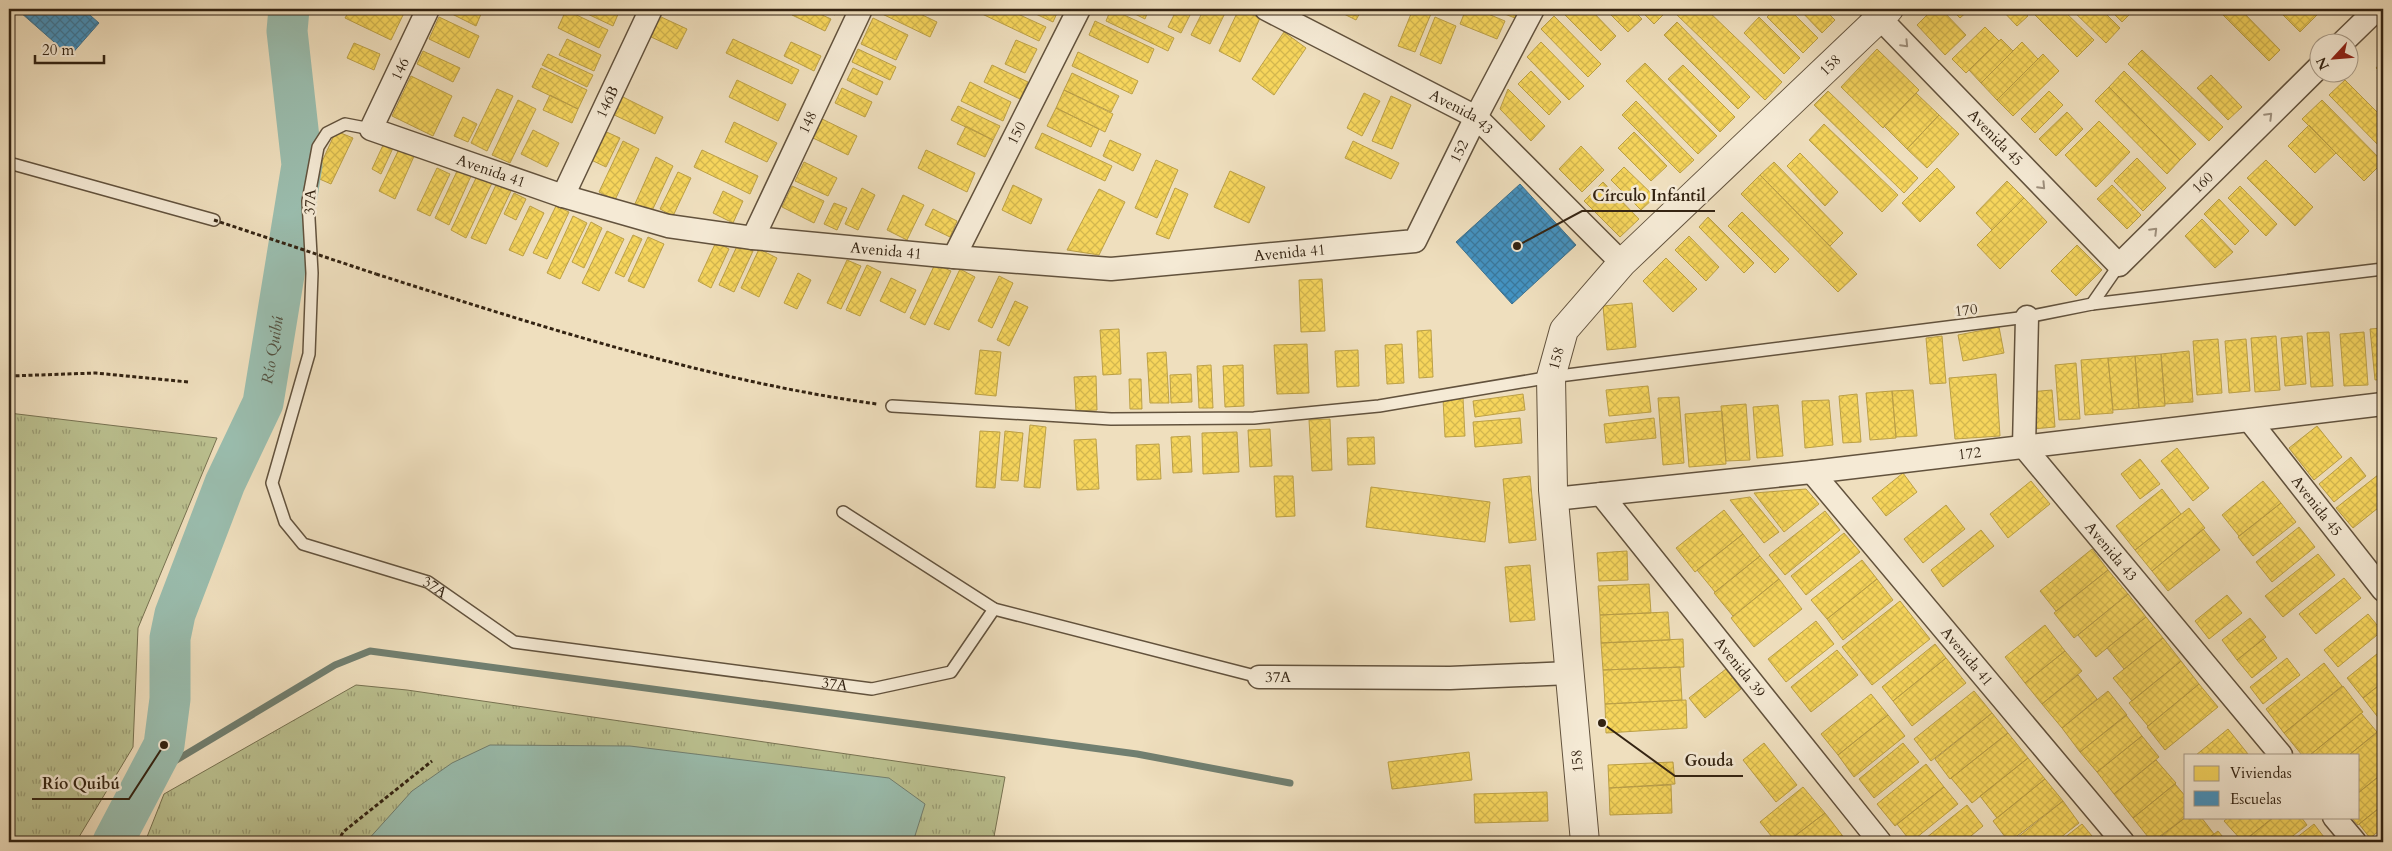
<svg xmlns="http://www.w3.org/2000/svg" width="2392" height="851" font-family="Cardo,serif">
<style>
.grass{fill:url(#grass-tufts);stroke:#777251}
.water{fill:#9abdae;stroke:#717f70}
.homes{fill:url(#homes-cross-hatch);stroke:#bca046}
.schools{fill:url(#schools-cross-hatch);stroke:#3e718e}
.lines{fill:none;stroke-linecap:round;stroke-linejoin:round}
.stream{stroke:#717f70;stroke-width:7}
.river{stroke:#9abdae;stroke-width:41}
.service-casing{stroke:#62523d;stroke-width:14}
.minor-casing{stroke:#62523d;stroke-width:25}
.tertiary-casing{stroke:#62523d;stroke-width:30}
.path{stroke:#332312;stroke-width:3;stroke-dasharray:4 2.5;stroke-linecap:butt}
.service{stroke:#f5ead5;stroke-width:11}
.minor{stroke:#f5ead5;stroke-width:22}
.tertiary{stroke:#f5ead5;stroke-width:28}
.path-bridge{stroke:#332312;stroke-width:3;stroke-dasharray:4 2.5;stroke-linecap:butt}
.oneway{stroke:#9e907d}
.labels{text-anchor:middle;stroke-width:5;stroke-linejoin:round;paint-order:stroke}
.street-label{font-size:15px;fill:#332312;stroke:#f5ead5}
.water-label{font-size:16px;font-style:italic;fill:#525141;stroke:#f5ead5}
.leader{fill:none;stroke:#332312;stroke-width:2}
.callout-dot{fill:#332312;stroke:#f5ead5;stroke-width:2}
.callout-label{font-size:16px;text-anchor:middle;font-weight:bold;fill:#332312;stroke:#f5ead5;stroke-width:5;stroke-linejoin:round;paint-order:stroke}
</style>
<defs>
<pattern id="grass-tufts" width="24" height="20" patternUnits="userSpaceOnUse" patternTransform="scale(1.25)"><rect width="24" height="20" fill="#bbc190"/><path d="M3 7l-1-3M5 7V3M7 7l1-3M15 17l-1-3M17 17v-4M19 17l1-3" fill="none" stroke="#999c74"/></pattern>
<pattern id="homes-cross-hatch" width="8" height="8" patternUnits="userSpaceOnUse" patternTransform="scale(1.25)"><rect width="8" height="8" fill="#f6d55c"/><path d="M0 0l8 8M0 8l8-8" fill="none" stroke="#d3b74f"/></pattern>
<pattern id="schools-cross-hatch" width="8" height="8" patternUnits="userSpaceOnUse" patternTransform="scale(1.25)"><rect width="8" height="8" fill="#4393c3"/><path d="M0 0l8 8M0 8l8-8" fill="none" stroke="#39789d"/></pattern>
</defs>
<rect width="100%" height="100%" fill="#efdfbe"/>
<filter id="stains"><feTurbulence type="fractalNoise" baseFrequency=".004" numOctaves="4"/><feColorMatrix values="0 0 0 0 .2 0 0 0 0 .09 0 0 0 0 .02 0 0 0 .5 -.17"/></filter>
<radialGradient id="worn" r=".72"><stop offset=".6" stop-color="#630" stop-opacity="0"/><stop offset="1" stop-color="#630" stop-opacity=".3"/></radialGradient>
<path class="grass" d="M9 413 217 438 138 628 133 747 76 842H9Z
M356 685 407 690 1005 777 993 842H145L164 794Z"/>
<path class="water" d="M490 745 630 746 889 778 925 804 913 842H366L412 791 452 763Z"/>
<path class="homes" d="M350 9H395L404 13 391 40 345 18Z
M442 9H470L481 14 476 26Z
M577 9H614L619 12 613 26Z
M794 9H809L831 19 825 31 792 15Z
M823 9H837L835 15Z
M877 9H910L937 22 930 37 876 11Z
M982 9H1007L1046 27 1039 41 980 13Z
M1025 9H1053L1058 11 1053 22Z
M1111 9 1174 38 1168 51 1106 21Z
M1133 9H1149L1145 19 1131 12Z
M1177 9H1193L1181 33 1168 27Z
M1204 9H1227L1210 44 1191 35Z
M1239 9 1260 18 1240 62 1219 51Z
M1334 9H1362L1356 20Z
M1413 9H1433L1415 52 1398 46Z
M1466 9H1476L1505 21 1497 39 1460 24Z
M1492 9H1519L1515 18Z
M1559 9H1590L1616 36 1601 51Z
M1605 9H1632L1642 19 1628 32Z
M1639 9H1669L1654 24Z
M1682 9H1706L1782 82 1765 100 1676 14Z
M1775 9H1789L1818 38 1803 53 1767 17Z
M1799 9H1824L1835 20 1822 33Z
M1933 9H1941L1966 35 1945 55 1917 25Z
M1951 9H1970L1960 18Z
M2001 9H2021L2028 16 2017 26Z
M2029 9H2062L2094 40 2077 57Z
M2071 9H2101L2120 28 2106 43Z
M2109 9H2135L2122 22Z
M2217 9H2240L2280 50 2269 61Z
M2277 9H2323L2300 32Z
M566 10 608 30 599 48 558 28Z
M659 16 687 29 677 49 649 36Z
M1554 16 1601 64 1588 77 1541 29Z
M439 17 479 36 469 58 429 39Z
M1435 17 1456 26 1441 64 1420 55Z
M1759 17 1800 58 1784 74 1744 33Z
M873 18 908 35 896 60 861 44Z
M1095 21 1154 49 1148 63 1089 35Z
M1677 22 1750 97 1738 109 1664 35Z
M1985 27 1999 41 1966 73 1952 59Z
M1284 32 1306 48 1274 95 1252 79Z
M567 39 601 55 594 71 559 55Z
M733 39 799 70 792 84 726 53Z
M2001 39 2013 51 1981 83 1969 70Z
M1016 40 1037 49 1025 73 1005 64Z
M791 42 821 56 814 71 784 56Z
M1541 42 1584 86 1569 100 1527 57Z
M2022 42 2038 59 1997 100 1981 83Z
M354 43 380 54 374 70 347 58Z
M858 49 896 67 890 80 852 62Z
M1877 49 1919 90 1883 128 1841 87Z
M2142 50 2223 127 2209 141 2128 64Z
M423 51 460 68 453 82 417 64Z
M1078 52 1138 81 1132 94 1072 66Z
M548 54 593 75 587 87 542 65Z
M2043 54 2059 71 2013 116 1997 100Z
M2383 60V74L2376 68Z
M1645 63 1717 136 1698 154 1626 81Z
M992 65 1028 82 1020 99 984 82Z
M1683 65 1735 117 1720 132 1668 79Z
M541 68 587 90 578 109 532 87Z
M853 68 883 82 877 95 847 80Z
M1531 71 1561 102 1549 115 1518 84Z
M2124 71 2196 144 2180 160 2109 87Z
M1072 73 1119 96 1111 112 1064 90Z
M2211 75 2242 107 2228 120 2197 88Z
M411 76 452 96 433 136 392 116Z
M737 80 786 104 778 121 729 97Z
M2345 80 2383 118V150L2329 95Z
M970 82 1011 102 1003 121 961 101Z
M2109 87 2180 160 2167 174 2095 101Z
M842 88 872 102 865 117 835 103Z
M497 89 513 96 487 151 471 143Z
M1508 89 1545 126 1531 141 1500 109Z
M1064 90 1113 114 1105 132 1056 108Z
M1828 91 1918 178 1904 193 1814 105Z
M2049 91 2063 105 2035 133 2021 119Z
M1364 93 1380 101 1362 136 1347 128Z
M1916 93 1939 115 1907 149 1884 126Z
M550 95 578 109 572 123 543 110Z
M619 95 663 117 655 134 610 113Z
M1391 96 1411 105 1392 149 1372 141Z
M518 100 536 109 510 163 492 155Z
M2322 100 2383 162 2364 181 2302 119Z
M1636 101 1694 160 1680 173 1622 115Z
M958 106 1000 126 993 140 951 120Z
M1056 108 1099 129 1091 147 1047 126Z
M2067 112 2083 129 2056 156 2039 139Z
M1939 115 1959 134 1927 168 1907 149Z
M463 117 477 124 468 142 454 136Z
M820 118 857 136 848 155 811 137Z
M2099 121 2130 152 2096 187 2065 155Z
M734 122 777 143 767 162 725 142Z
M1824 124 1898 195 1882 212 1809 140Z
M2309 125 2336 153 2315 173 2288 146Z
M966 126 993 140 985 157 957 144Z
M533 130 559 143 547 167 521 154Z
M602 130 620 138 606 167 589 159Z
M336 131 353 138 331 184 315 177Z
M1634 132 1667 166 1651 181 1618 148Z
M1042 133 1112 166 1105 181 1035 148Z
M1110 140 1141 154 1133 171 1103 156Z
M623 141 639 149 615 200 599 192Z
M1353 141 1399 163 1391 179 1345 158Z
M384 143 393 148 381 174 372 169Z
M1581 146 1604 170 1582 192 1559 169Z
M400 147 415 154 395 199 379 191Z
M702 150 758 176 750 194 694 167Z
M926 150 975 173 967 192 918 168Z
M1800 153 1838 192 1825 206 1787 166Z
M656 157 673 166 651 213 634 206Z
M2137 158 2166 188 2143 211 2114 181Z
M1156 160 1178 170 1157 218 1135 208Z
M2266 160 2313 207 2295 226 2247 178Z
M804 162 837 178 828 196 795 181Z
M1774 162 1843 233 1830 246 1760 175Z
M1624 167 1655 197 1641 210 1611 180Z
M437 168 450 174 430 216 417 210Z
M1937 168 1955 187 1920 222 1902 203Z
M458 169 471 176 449 225 435 218Z
M1230 171 1265 187 1249 223 1214 207Z
M678 172 691 178 673 216 660 209Z
M1760 175 1857 274 1838 292 1741 194Z
M477 176 492 183 466 238 451 230Z
M2007 181 2024 198 1992 230 1976 213Z
M1603 182 1639 219 1620 237 1584 201Z
M496 185 511 191 486 244 471 238Z
M1013 185 1042 199 1031 224 1002 210Z
M2112 185 2141 215 2127 229 2097 199Z
M792 186 824 201 814 223 782 207Z
M2240 186 2277 224 2266 236 2228 198Z
M862 188 875 195 858 230 845 224Z
M1175 188 1188 194 1169 239 1156 234Z
M1099 189 1125 202 1099 255 1067 250Z
M723 191 743 201 733 223 713 213Z
M514 193 526 199 516 220 504 214Z
M903 195 924 205 907 240 887 230Z
M2024 198 2047 222 2000 269 1977 245Z
M2219 199 2249 231 2235 245 2204 214Z
M834 203 847 208 837 230 824 224Z
M530 206 544 213 523 256 509 250Z
M556 206 569 212 547 259 533 253Z
M933 209 957 221 950 237 925 225Z
M1742 212 1789 259 1775 273 1728 226Z
M573 216 587 223 560 279 547 273Z
M1708 217 1754 263 1744 273 1699 227Z
M2202 219 2233 252 2215 268 2185 236Z
M591 222 602 228 584 268 572 262Z
M607 231 624 239 599 291 582 283Z
M633 235 642 239 624 277 615 273Z
M1689 236 1719 267 1706 281 1675 250Z
M648 237 664 244 644 288 628 281Z
M716 242 729 249 711 288 698 281Z
M738 244 753 251 734 292 719 285Z
M2077 245 2102 270 2076 296 2051 271Z
M759 249 777 258 759 297 741 288Z
M1666 258 1697 289 1673 312 1643 281Z
M847 260 861 266 841 309 827 303Z
M935 264 951 271 925 325 910 318Z
M867 265 881 272 860 316 846 310Z
M960 269 975 277 949 330 934 324Z
M798 273 811 280 797 309 784 303Z
M999 276 1013 283 992 328 978 321Z
M891 278 916 290 905 313 880 301Z
M1322 279 1325 331 1301 332 1299 280Z
M1015 301 1028 307 1009 346 997 340Z
M1632 303 1636 347 1607 350 1603 306Z
M1999 327 2004 353 1963 361 1958 335Z
M2383 328V379L2375 380 2370 329Z
M1119 329 1121 374 1103 375 1100 330Z
M1431 330 1433 377 1419 378 1417 331Z
M2329 332 2333 386 2311 387 2307 333Z
M2364 332 2368 385 2344 386 2340 334Z
M1942 336 1946 383 1930 384 1926 338Z
M2276 336 2280 390 2255 392 2251 338Z
M2302 336 2306 384 2285 386 2281 338Z
M2218 339 2222 393 2197 395 2193 341Z
M2246 339 2250 391 2229 393 2225 341Z
M1307 344 1309 393 1277 394 1274 345Z
M1402 344 1404 383 1387 384 1385 345Z
M980 350 1001 352 996 396 975 394Z
M1358 350 1359 386 1337 387 1335 351Z
M2189 351 2193 402 2165 404 2161 354Z
M1166 352 1169 403H1150L1147 353Z
M2161 354 2165 406 2139 408 2135 356Z
M2135 356 2139 408 2113 410 2108 358Z
M2108 358 2113 413 2085 415 2081 360Z
M2076 363 2080 419 2059 420 2055 365Z
M1211 365 1213 408H1199L1197 366Z
M1243 365 1244 406 1225 407 1223 366Z
M1191 374 1192 402 1171 403 1170 375Z
M1996 374 2000 436 1955 439 1949 378Z
M1096 376 1097 410 1076 411 1074 377Z
M1129 379H1141L1142 409H1130Z
M1648 386 1651 412 1609 416 1606 390Z
M1913 390 1917 436 1896 437 1892 391Z
M2052 390 2055 427 2032 429 2029 392Z
M1892 391 1896 438 1870 440 1866 393Z
M1523 394 1525 410 1475 417 1473 401Z
M1857 394 1861 442 1843 443 1839 396Z
M1679 397 1684 463 1663 465 1658 398Z
M1463 398 1465 436 1445 437 1443 399Z
M1829 400 1833 445 1805 448 1802 401Z
M1746 404 1750 460 1726 461 1721 406Z
M1778 405 1783 456 1757 458 1753 407Z
M1722 411 1726 464 1689 467 1685 414Z
M1520 418 1522 443 1475 447 1473 422Z
M1654 418 1656 438 1606 443 1604 424Z
M1330 419 1332 470 1312 471 1309 420Z
M1030 425 1046 427 1040 488 1024 487Z
M2317 426 2342 457 2314 480 2289 448Z
M1270 429 1272 466 1250 467 1248 430Z
M980 431 1000 432 995 488 976 487Z
M1005 431 1023 433 1018 481 1001 480Z
M1237 432 1239 472 1203 474 1202 433Z
M1190 436 1192 472 1173 473 1171 437Z
M1374 437 1375 464 1348 465 1347 438Z
M1096 439 1099 489 1077 490 1074 440Z
M1159 444 1161 479 1137 480 1136 445Z
M2177 448 2209 488 2193 501 2161 461Z
M2351 457 2366 476 2334 502 2319 484Z
M2140 459 2160 484 2140 499 2121 474Z
M2383 471V504L2353 528 2336 508Z
M1903 473 1917 492 1886 516 1872 498Z
M1274 476H1293L1295 516 1276 517Z
M1530 476 1536 540 1509 543 1503 479Z
M2031 481 2050 504 2008 538 1990 514Z
M2263 481 2281 503 2239 536 2222 515Z
M1371 487 1490 502 1485 542 1366 527Z
M1806 489 1819 504 1784 532 1754 493Z
M2162 489 2181 514 2135 550 2116 526Z
M1750 497 1779 532 1764 543 1730 500Z
M2281 503 2296 522 2253 556 2238 537Z
M1946 505 1965 529 1923 563 1904 539Z
M2189 508 2205 528 2152 571 2135 550Z
M1724 510 1743 534 1695 572 1676 548Z
M1825 511 1840 530 1785 575 1769 555Z
M2299 527 2315 547 2272 582 2256 562Z
M2203 529 2220 550 2168 591 2152 571Z
M1981 530 1994 546 1943 587 1931 570Z
M1844 533 1860 552 1806 595 1791 576Z
M1743 534 1760 556 1715 592 1697 570Z
M2092 549 2108 570 2056 611 2040 591Z
M1627 551 1628 580 1599 581 1597 553Z
M2318 554 2335 575 2283 617 2265 596Z
M1760 556 1779 579 1733 616 1714 593Z
M1862 560 1877 579 1827 619 1811 600Z
M1530 565 1535 620 1510 622 1505 567Z
M2108 570 2128 594 2074 638 2054 613Z
M2344 578 2361 598 2316 634 2299 614Z
M1779 579 1802 609 1754 647 1731 618Z
M1877 579 1893 600 1843 640 1827 619Z
M1649 584 1651 613 1600 615 1598 586Z
M2128 594 2146 617 2096 657 2078 635Z
M2227 595 2242 613 2209 639 2195 621Z
M1900 601 1930 639 1872 685 1842 647Z
M1668 612 1670 640 1601 643 1600 615Z
M2368 614 2382 631 2338 667 2324 650Z
M2146 617 2163 638 2124 669 2107 648Z
M2250 618 2266 637 2237 660 2222 640Z
M1816 621 1834 644 1786 682 1768 659Z
M2045 625 2065 651 2025 683 2005 657Z
M2163 638 2181 661 2132 701 2113 678Z
M1683 639 1684 667 1603 670 1601 643Z
M2263 639 2277 658 2252 678 2237 660Z
M1935 644 1946 658 1893 701 1882 687Z
M2383 649V682L2363 698 2347 678Z
M1837 650 1858 675 1811 712 1791 687Z
M2065 651 2082 671 2042 704 2025 683Z
M1946 658 1966 683 1912 726 1893 701Z
M2287 658 2300 675 2263 704 2250 687Z
M2181 661 2199 684 2148 726 2129 703Z
M2324 663 2342 686 2284 733 2266 709Z
M1680 667 1682 700 1605 704 1603 670Z
M1726 669 1741 689 1705 718 1689 698Z
M2078 675 2097 699 2062 728 2042 704Z
M2383 682V718L2380 720 2363 698Z
M2199 684 2218 707 2165 750 2147 727Z
M2343 686 2363 712 2310 755H2302L2284 733Z
M1974 691 1992 713 1931 761 1914 739Z
M2108 691 2127 715 2080 752 2062 728Z
M1871 694 1888 715 1838 755 1821 734Z
M1686 700 1687 728 1606 733 1605 704Z
M1992 713 2008 733 1950 779 1935 759Z
M2361 713 2377 732 2349 755H2310Z
M1888 715 1905 736 1854 777 1838 755Z
M2126 715 2142 736 2097 772 2080 752Z
M2228 729 2248 754 2196 755Z
M2379 731 2383 736V773L2358 793V755H2349Z
M2008 733 2028 758 1972 803 1951 778Z
M2142 736 2159 757 2114 794 2097 772Z
M1764 743 1797 785 1776 802 1743 760Z
M1903 743 1919 762 1874 798 1859 779Z
M1469 752 1472 780 1392 789 1388 762Z
M2028 758 2045 779 1997 818 1980 796Z
M2156 760 2176 783 2133 818 2114 794Z
M1673 762 1675 784 1609 788 1608 765Z
M1926 764 1944 787 1895 826 1877 804Z
M2383 773V805L2358 825 2351 817H2358V793Z
M2045 779 2063 801 2009 842 1993 821Z
M2175 784 2186 797V817L2152 842 2133 818Z
M1671 785 1672 813 1610 815 1609 788Z
M1803 787 1825 813 1787 842H1776L1760 822Z
M1944 787 1958 804 1911 842 1897 824Z
M1547 792 1548 821 1475 823 1474 794Z
M2063 801 2079 823 2055 842H2012Z
M1967 805 1983 826 1966 840 1963 842H1921Z
M2383 805V828L2370 838 2359 824Z
M1825 813 1842 835 1833 842H1787Z
M2186 817H2201L2214 834 2203 842H2154Z
M2229 817H2274L2243 842 2224 821Z
M2274 817H2301L2307 825 2285 842H2249L2246 839Z
M2082 824 2097 842H2059Z
M2314 824 2327 841 2291 842Z
M2218 831 2227 842H2203L2214 834Z
M1842 835 1848 842H1833Z"/>
<path class="schools" d="M22 9H83L99 23 70 56 20 12Z
M1520 184 1576 245 1512 304 1456 242Z"/>
<g class="lines">
<path class="stream" d="M148 777 335 665 370 651 1137 754 1290 783"/>
<path class="river" id="s1" d="M113 842 164 745 170 699V638L175 614 225 483 263 403 302 165 287 31 289 9"/>
<g class="service-casing">
<g id="service">
<path id="s2" d="M371 129 345 124 327 133 318 147 308 201 312 273 309 354 272 483 285 522 303 544 428 582 514 642 872 689 951 672 994 609"/>
<path d="M9 163 214 220"/>
<path d="M2092 304 2119 265"/>
<path d="M892 406 1111 419 1254 418 1379 406 1551 377 2027 317 2092 304 2383 269"/>
<path d="M843 512 994 609 1259 677"/>
</g>
</g>
<g class="minor-casing">
<g id="minor">
<path id="s3" d="M428 9 371 129 563 196 668 226 753 238 954 257 1111 269 1415 241 1476 117 1533 9"/>
<path id="s4" d="M1266 9 1476 117 1622 263"/>
<path id="s5" d="M1871 9 2119 265 2320 66"/>
<path d="M2343 42 2377 9"/>
<path id="s6" d="M563 196 651 9"/>
<path id="s7" d="M753 238 861 9"/>
<path id="s8" d="M954 257 1079 9"/>
<path id="s9" d="M2027 317 2024 447 2281 755"/>
<path id="s10" d="M2250 421 2383 590"/>
<path id="s11" d="M1812 472 2123 842"/>
<path id="s12" d="M1601 494 1880 842"/>
<path id="s13" d="M1554 499 1812 472 2383 404"/>
<path id="s14" d="M1259 677 1450 678 1570 673"/>
<path d="M2334 817 2355 842"/>
</g>
</g>
<g class="tertiary-casing">
<g id="tertiary">
<path id="s15" d="M1585 842 1553 490 1551 377 1564 330 1622 263 1889 9"/>
</g>
</g>
<path class="path" d="M376 274C540 326 705 380 877 404
M9 376 96 373 188 382
M338 842 343 832 432 761"/>
<use href="#service" class="service"/>
<use href="#minor" class="minor"/>
<use href="#tertiary" class="tertiary"/>
<path class="path-bridge" d="M214 220 376 274"/>
</g>
<defs><path id="oneway-chevron" d="M-2-3.5L2.5 0L-2 3.5" fill="none" stroke-width="1.6" stroke-linecap="round" stroke-linejoin="round" transform="scale(1.25)"/></defs>
<g class="oneway">
<use href="#oneway-chevron" transform="translate(1905 44) rotate(46)"/>
<use href="#oneway-chevron" transform="translate(2269 116) rotate(-45)"/>
<use href="#oneway-chevron" transform="translate(2042 186) rotate(46)"/>
<use href="#oneway-chevron" transform="translate(2154 231) rotate(-45)"/>
</g>
<g class="labels">
<g class="street-label">
<text dy="5" stroke="none"><textPath href="#s15" startOffset="891">158</textPath></text>
<text transform="translate(400 69) rotate(-65)" y="5">146</text>
<text dy="5" stroke="none"><textPath href="#s6" startOffset="104">146B</textPath></text>
<text dy="5" stroke="none"><textPath href="#s4" startOffset="221">Avenida 43</textPath></text>
<text dy="5" stroke="none"><textPath href="#s7" startOffset="128">148</textPath></text>
<text dy="5" stroke="none"><textPath href="#s8" startOffset="139">150</textPath></text>
<text dy="5" stroke="none"><textPath href="#s5" startOffset="179">Avenida 45</textPath></text>
<text dy="5" stroke="none"><textPath href="#s3" startOffset="1296">152</textPath></text>
<text dy="5" stroke="none"><textPath href="#s3" startOffset="260">Avenida 41</textPath></text>
<text dy="5" stroke="none"><textPath href="#s5" startOffset="474">160</textPath></text>
<text transform="translate(310 202) rotate(-87)" y="5">37A</text>
<text dy="5" stroke="none"><textPath href="#s3" startOffset="665">Avenida 41</textPath></text>
<text dy="5" stroke="none"><textPath href="#s3" startOffset="1070">Avenida 41</textPath></text>
<text transform="translate(1966 310) rotate(-7)" y="5">170</text>
<text dy="5" stroke="none"><textPath href="#s15" startOffset="486">158</textPath></text>
<text dy="5" stroke="none"><textPath href="#s13" startOffset="418">172</textPath></text>
<text dy="5" stroke="none"><textPath href="#s10" startOffset="108">Avenida 45</textPath></text>
<text dy="5" stroke="none"><textPath href="#s9" startOffset="266">Avenida 43</textPath></text>
<text dy="5" stroke="none"><textPath href="#s2" startOffset="614">37A</textPath></text>
<text dy="5" stroke="none"><textPath href="#s11" startOffset="241">Avenida 41</textPath></text>
<text dy="5" stroke="none"><textPath href="#s12" startOffset="222">Avenida 39</textPath></text>
<text dy="5" stroke="none"><textPath href="#s14" startOffset="19">37A</textPath></text>
<text dy="5" stroke="none"><textPath href="#s2" startOffset="1034">37A</textPath></text>
<text transform="translate(1577 761) rotate(-95)" y="5">158</text>
</g>
<g class="water-label">
<text dy="6" stroke="none"><textPath href="#s1" startOffset="524">Río Quibú</textPath></text>
</g>
</g>
<path class="leader" d="M1517 246L1582 211H1715M1602 723L1675 776H1743M164 745L129 799H32"/>
<g class="callout-dot">
<circle cx="1517" cy="246" r="5"/>
<circle cx="1602" cy="723" r="5"/>
<circle cx="164" cy="745" r="5"/>
</g>
<g class="callout-label">
<text x="1649" y="201">Círculo Infantil</text>
<text x="1709" y="766">Gouda</text>
<text x="81" y="789">Río Quibú</text>
</g>
<rect width="2392" height="851" fill="none" stroke="#efdfbe" stroke-width="30"/>
<rect x="10" y="10" width="2372" height="831" fill="none" stroke="#332312" stroke-width="2.5"/>
<rect x="15" y="15" width="2362" height="821" fill="none" stroke="#332312"/>
<rect x="2184" y="754" width="175" height="65" fill="#f5ead5" stroke="#a79a87"/>
<rect x="2194" y="766" width="25" height="15" fill="#f6d55c" stroke="#a79a87"/>
<text x="2230" y="778" font-size="15" fill="#332312">Viviendas</text>
<rect x="2194" y="791" width="25" height="15" fill="#4393c3" stroke="#a79a87"/>
<text x="2230" y="804" font-size="15" fill="#332312">Escuelas</text>
<g transform="translate(2334 58) rotate(244)"><circle r="24" fill="#f5ead5" stroke="#a79a87"/>
<path d="M0-4L9 19L0 12L-9 19Z" fill="#8f2418"/>
<text y="-8" font-size="14" font-weight="bold" text-anchor="middle" fill="#332312">N</text>
</g>
<path d="M35 55v8h69v-8" fill="none" stroke="#332312" stroke-width="2.5"/>
<text x="42" y="55" font-size="15" fill="#332312" stroke="#f5ead5" stroke-width="4" paint-order="stroke">20 m</text>
<rect width="100%" height="100%" filter="url(#stains)"/>
<rect width="100%" height="100%" fill="url(#worn)"/>
</svg>
